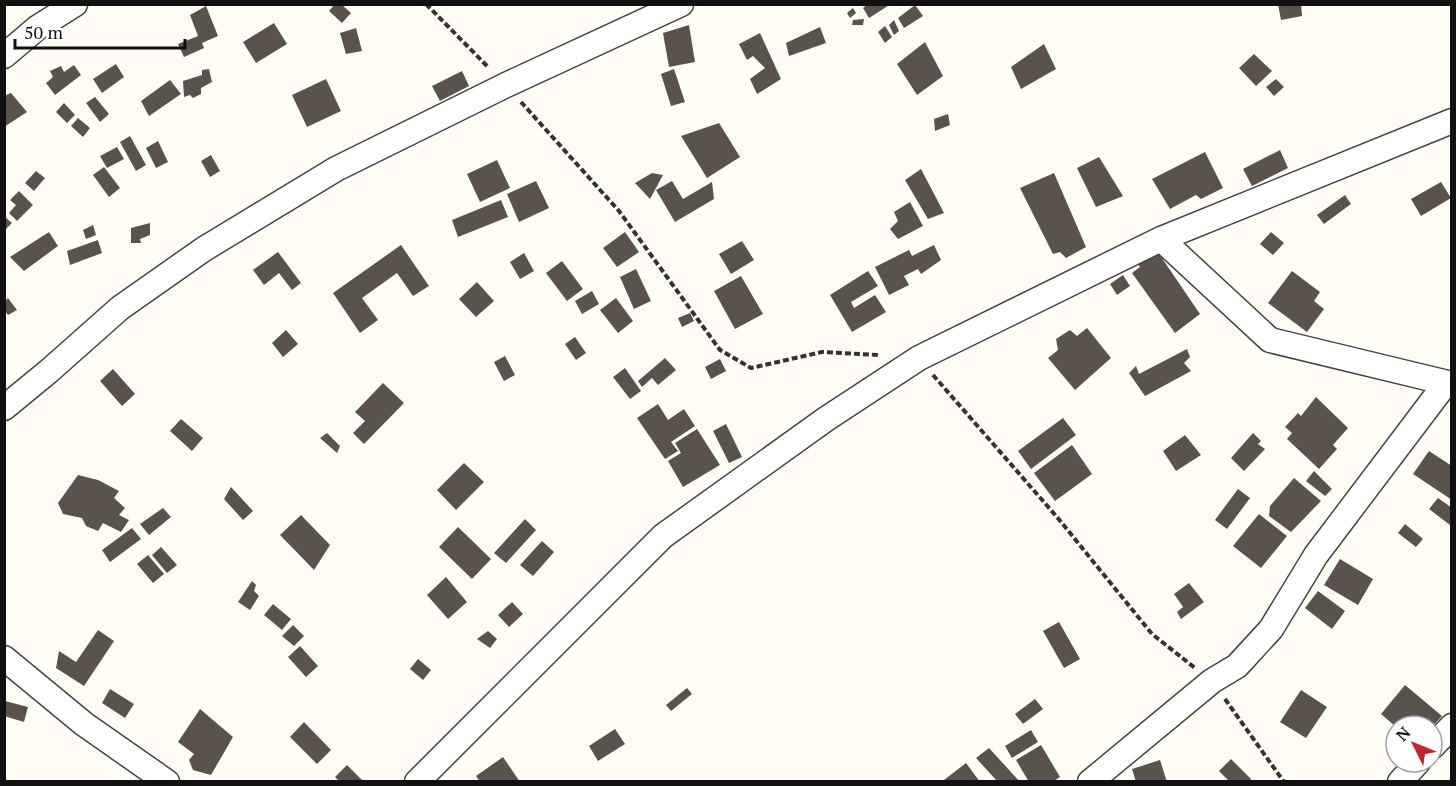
<svg xmlns="http://www.w3.org/2000/svg" width="1456" height="786" font-family="'PT Serif',serif">
<style>
.building{fill:#5a524d}
.lines{fill:none;stroke-linecap:round;stroke-linejoin:round}
.street-casing{stroke:#444;stroke-width:27}
.path{stroke:#333;stroke-width:4;stroke-dasharray:6 3;stroke-linecap:butt}
.street{stroke:#fff;stroke-width:24}
</style>
<rect width="100%" height="100%" fill="#fffdf5"/>
<path class="building" d="M335 4H341L351 13 342 23 329 11Z
M868 4H891L869 18 863 8Z
M1278 4H1301L1302 16 1281 20Z
M915 5 923 16 904 28 898 18Z
M206 6 218 36 202 43 204 48 184 57 178 44 198 36 190 15Z
M853 8 856 13 850 18 847 13Z
M864 19 863 25H852L853 20Z
M894 20 899 31 894 35 889 25Z
M274 23 287 44 256 63 243 42Z
M689 25 695 62 669 67 663 33Z
M885 26 892 37 885 43 878 32Z
M820 27 826 43 789 56 786 43Z
M356 28 362 51 346 54 340 33Z
M760 33 781 79 757 94 750 79 765 68 753 56 747 60 739 44Z
M925 42 943 76 917 95 897 64Z
M1044 44 1056 69 1021 89 1011 67Z
M1254 54 1272 71 1256 86 1239 68Z
M116 64 124 77 102 93 93 79Z
M74 65 81 75 55 95 46 83 53 77 50 71 61 66 64 72Z
M209 69 212 82 201 88V94L193 98 190 95 184 97 183 81 202 75V70Z
M674 69 685 102 671 106 661 74Z
M462 71 469 86 440 101 432 86Z
M326 79 341 111 307 127 292 95Z
M1276 79 1284 87 1274 96 1266 87Z
M170 80 181 94 149 116 141 101Z
M11 93 27 112 4 127V96Z
M95 97 109 114 100 122 86 103Z
M64 103 75 115 67 123 56 112Z
M948 114 950 125 935 131 934 119Z
M78 118 90 128 83 137 71 126Z
M719 123 740 157 707 178 681 136Z
M130 136 146 165 136 171 120 142Z
M158 141 168 162 156 168 146 148Z
M117 147 124 159 107 168 100 156Z
M1280 150 1288 168 1252 186 1243 169Z
M1205 152 1223 188 1201 199 1196 195 1170 209 1152 179Z
M211 155 220 171 210 177 201 161Z
M1099 157 1123 196 1096 207 1077 168Z
M497 160 510 188 480 202 467 174Z
M104 167 120 188 109 197 93 175Z
M921 169 944 213 928 219 905 180Z
M36 171 45 178 34 191 25 183Z
M652 173 663 175 650 199 635 183Z
M1054 173 1086 247 1066 258 1060 252 1053 254 1020 188Z
M536 181 549 208 519 222 507 194Z
M672 181 683 199 712 182 714 199 675 222 656 190Z
M1441 182 1451 198 1421 216 1411 199Z
M19 191 33 205 17 221 9 213 16 205 10 200Z
M1345 195 1351 204 1324 224 1317 215Z
M501 200 508 217 458 237 452 220Z
M910 202 923 226 898 239 890 229 898 221 894 212Z
M4 216 12 223 4 231Z
M150 223V235L140 239 141 243H131V228Z
M93 225 96 235 86 239 83 230Z
M49 232 58 246 24 271 10 257Z
M625 232 639 252 617 267 603 248Z
M1271 232 1284 243 1273 255 1260 244Z
M98 240 102 253 70 265 67 251Z
M742 241 754 260 731 274 719 254Z
M401 245 429 286 413 296 397 273 362 298 378 320 360 333 333 293Z
M934 245 941 260 921 274 918 269 904 276 909 285 889 295 875 267 909 250 912 256Z
M1155 248 1200 314 1175 333 1132 273 1140 267 1136 261Z
M278 252 301 283 292 290 279 273 264 285 253 270Z
M524 253 534 271 520 279 510 262Z
M562 261 583 289 567 301 546 273Z
M636 269 651 301 634 309 620 277Z
M868 271 878 286 851 302 854 308 875 295 886 312 852 332 830 295Z
M1292 271 1320 292 1314 301 1324 309 1307 332 1268 303Z
M1123 275 1130 286 1117 295 1110 284Z
M741 276 763 314 735 329 714 291Z
M477 282 494 301 476 317 459 299Z
M592 291 599 304 582 314 575 301Z
M8 298 17 310 8 315 5 311V301Z
M616 298 633 321 618 333 600 310Z
M690 313 694 321 682 327 678 318Z
M1087 328 1111 358 1075 390 1048 358 1058 350 1056 339 1070 330 1077 336Z
M286 330 298 344 283 357 272 343Z
M575 337 586 353 576 360 565 344Z
M1187 349 1190 357 1184 363 1191 371 1145 396 1129 373 1136 366 1139 374Z
M505 356 515 375 504 381 494 362Z
M665 358 676 370 658 385 652 378 642 387 638 381Z
M720 359 726 371 711 379 705 367Z
M625 368 641 391 630 399 613 377Z
M113 369 135 394 122 406 100 381Z
M383 383 404 403 364 444 353 433 365 421 355 412Z
M1316 397 1348 428 1333 445 1337 449 1319 469 1287 439 1292 433 1285 427 1298 413 1301 416Z
M658 404 668 420 684 409 695 426 671 442 678 451 665 459 637 418Z
M1063 418 1076 435 1031 469 1018 451Z
M181 419 203 438 192 451 170 431Z
M726 424 742 457 729 463 713 431Z
M697 429 720 465 683 487 668 461 681 453 675 443Z
M327 433 340 446 337 453 320 438Z
M1253 433 1261 441 1258 444 1265 449 1244 471 1231 458Z
M1185 435 1201 455 1176 471 1163 451Z
M1072 445 1092 474 1055 501 1034 473Z
M1429 451 1452 466V500L1413 474Z
M464 463 484 482 456 510 437 490Z
M1314 471 1332 489 1325 496 1306 481Z
M78 475 98 480 119 491 114 498 125 508 119 515 129 520 121 532 103 523 98 531 86 526 82 518 63 514 58 503Z
M1294 478 1321 501 1291 532 1269 516 1270 506Z
M231 487 253 511 243 520 224 499Z
M1238 489 1250 498 1227 529 1215 520Z
M1438 498 1452 508 1450 525 1429 509Z
M163 508 171 517 149 535 140 524Z
M1259 514 1287 536 1261 568 1233 546Z
M301 515 330 545 314 570 280 535Z
M525 519 536 530 506 563 494 553Z
M1405 524 1423 539 1416 547 1398 533Z
M458 527 491 559 472 579 439 547Z
M132 528 141 539 110 562 102 550Z
M542 541 554 552 533 576 520 565Z
M161 547 177 565 167 573 152 555Z
M148 555 164 574 153 583 137 564Z
M1340 559 1373 579 1358 605 1324 585Z
M446 577 467 602 448 619 427 595Z
M252 581 256 585 254 591 259 596 250 610 238 602Z
M1189 583 1204 602 1181 619 1177 612 1183 607 1174 594Z
M1318 591 1345 611 1332 629 1305 608Z
M512 602 523 614 509 627 498 615Z
M273 604 291 619 282 630 264 615Z
M1059 622 1080 659 1064 668 1043 631Z
M293 625 304 636 294 646 282 636Z
M98 630 114 641 84 686 56 668 59 651 76 662Z
M488 631 497 639 490 648 477 639Z
M300 646 318 666 306 677 288 657Z
M418 659 431 670 423 680 410 669Z
M1405 685 1442 716 1433 726H1395L1381 714Z
M687 688 692 694 671 711 666 705Z
M110 689 134 704 125 718 102 703Z
M1301 690 1327 707 1306 738 1280 722Z
M1035 699 1043 709 1023 724 1015 714Z
M5 701 28 707 24 722 4 716Z
M200 709 233 737 211 775 193 770 189 760 194 754 178 742Z
M304 722 331 750 317 764 290 737Z
M615 729 625 744 598 761 589 746Z
M1031 730 1038 742 1012 758 1005 746Z
M1041 745 1060 777 1052 782H1029L1016 760Z
M989 748 1020 782H998L976 758Z
M503 757 520 782H480L476 776Z
M1231 759 1251 779 1249 782H1230L1219 771Z
M1160 760 1167 782H1136L1132 769Z
M966 763 980 782H945L944 780Z
M347 765 364 782H340L335 777Z"/>
<g class="lines">
<g class="street-casing">
<path id="street" d="M4 56 37 28 75 4
M1161 239 1270 340 1452 384
M4 408 49 371 120 308 204 249 336 169 506 85 681 4
M4 658 84 724 167 782
M1432 747 1452 726
M417 782 663 536 826 419 919 358 1161 239 1452 121
M1090 782 1212 681 1237 666 1271 629 1316 555 1446 383
M1400 782 1418 762"/>
</g>
<path class="path" d="M426 4 489 68
M521 102 619 211 720 350 751 368 822 352 879 355
M933 375 1057 517 1152 634 1195 668
M1225 699 1284 782"/>
<use href="#street" class="street"/>
</g>
<rect width="1456" height="786" fill="none" stroke="#111111" stroke-width="12"/>
<g transform="translate(1414 744) rotate(313)"><circle r="28" fill="#ffffff" stroke="#a0a0a0" stroke-width="1.5"/>
<path d="M0-4.5L10 22L0 15L-10 22Z" fill="#c4262e"/>
<text y="-9" font-size="16" font-weight="bold" text-anchor="middle" fill="#111111">N</text>
</g>
<path d="M15 39v9h170v-9" fill="none" stroke="#111111" stroke-width="3"/>
<text x="24" y="39" font-size="18" fill="#111111" stroke="#ffffff" stroke-width="4.5" paint-order="stroke">50 m</text>
</svg>
